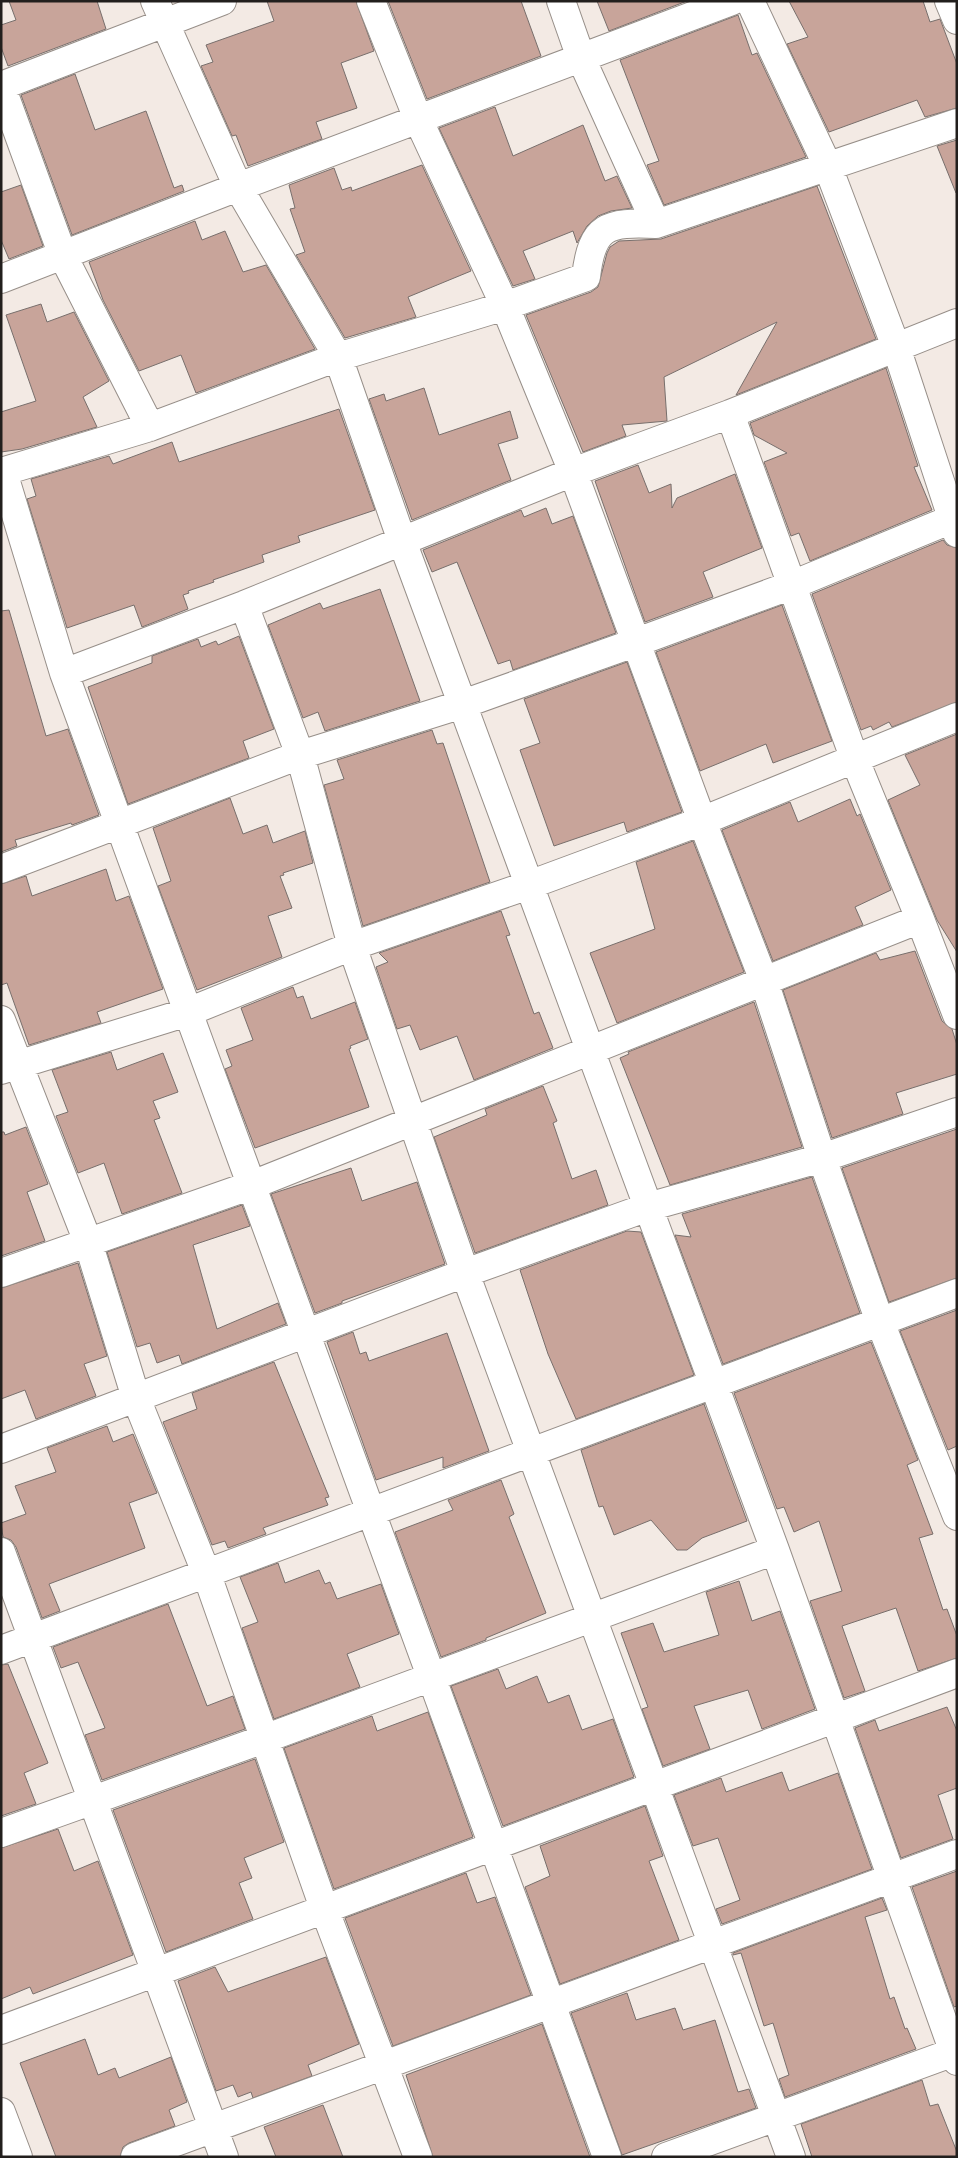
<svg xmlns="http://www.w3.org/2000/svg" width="958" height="2158" font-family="'Exo 2',sans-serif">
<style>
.building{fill:#c8a49a;stroke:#786f6c}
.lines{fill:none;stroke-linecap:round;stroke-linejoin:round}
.minor-casing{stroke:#978f89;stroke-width:30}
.minor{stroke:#fff;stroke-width:28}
</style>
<rect width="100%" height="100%" fill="#f3eae4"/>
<path class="building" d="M9 1H97L106 29 8 66 1 47V25L16 20Z
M267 1H356L374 51 341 63 357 108 316 122 322 139 248 166 236 135 232 136 201 66 213 62 206 45 274 21Z
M388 1H521L541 56 427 99Z
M597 1H687L609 31Z
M789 1H923L930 22 940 19 957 64V108L925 117 917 100 829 132 787 44 808 37Z
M738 15 752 55 757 53 806 157 664 205 647 165 659 161 620 60Z
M75 74 95 130 146 111 174 188 182 185 184 191 72 235 21 95Z
M495 107 513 156 583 125 605 181 617 176 632 208 611 211 598 216 587 226 577 243 573 231 523 251 535 279 513 286 439 128Z
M957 140V193H956L937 146Z
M422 165 471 271 408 297 416 317 345 338 296 255 305 252 290 209 295 208 289 185 334 168 342 190 351 187 352 191Z
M21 185 43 246 9 259 1 240V192Z
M817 186 876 339 736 395 777 322 664 377 667 421 622 425 626 436 583 452 526 315 591 292 598 287 607 253 610 247 619 241 661 239Z
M195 221 202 240 225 231 243 272 266 265 315 349 196 393 181 355 139 371 103 300 89 262Z
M41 304 47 322 74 312 109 381 83 397 97 427 22 449 1 452V412L36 401 6 315Z
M886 368 918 466 914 467 932 510 810 561 799 533 791 536 764 462 787 453 754 435 750 423Z
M424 388 439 435 510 411 518 438 498 444 511 480 412 520 369 399 384 394 386 401Z
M339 409 375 510 298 536 300 542 262 555 264 562 213 580 214 582 188 591 189 593 183 595 188 609 142 627 134 605 67 628 27 499 36 496 31 479 109 456 113 464 172 442 179 462Z
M638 465 649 493 671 484 672 508 677 498 735 474 762 548 703 572 713 597 645 622 595 481Z
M546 508 552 524 573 516 616 633 513 670 510 660 498 664 457 562 432 572 423 550 521 510 524 517Z
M943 540 947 545 957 548V702L892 727 889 722 873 730 871 726 861 730 812 594Z
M380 589 420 701 325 731 318 712 303 718 268 625 320 603 323 609Z
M782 605 832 741 773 763 766 744 700 771 656 652Z
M9 610 46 736 68 729 99 815 72 825 71 823 15 840 17 846 1 852V611Z
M239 636 274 729 243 741 249 758 128 804 88 687 152 663V656L198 639 201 647 216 641 218 645Z
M627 662 682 812 627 832 624 822 554 846 520 750 540 743 524 699Z
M432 730 437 744 443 743 490 882 363 926 324 785 344 779 337 760Z
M957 734V952L937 920 888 800 920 785 905 755Z
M230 798 243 834 267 825 273 843 305 831 313 863 283 873 284 875 280 876 292 908 268 916 282 957 197 990 158 886 171 881 153 828Z
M850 799 857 816 860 814 891 890 855 907 863 925 773 961 722 830 790 802 798 822Z
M693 841 744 972 617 1023 590 953 655 929 636 862Z
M106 869 116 901 129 896 163 989 97 1012 101 1023 29 1045 7 983 1 985V884L26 876 32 896Z
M501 911 510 935 506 936 534 1014 539 1012 553 1048 474 1080 457 1036 420 1050 410 1025 397 1029 376 967 388 962 379 953Z
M915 951 942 1021 952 1029 957 1045V1074L896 1093 903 1114 832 1138 783 990 876 953 880 960Z
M293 987 297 998 303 996 311 1019 355 1002 368 1039 350 1046 351 1048 349 1049 369 1107 255 1148 225 1069 232 1066 226 1050 253 1040 241 1008Z
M754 1002 802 1147 670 1185 620 1058 629 1054 628 1052Z
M111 1052 117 1070 163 1053 178 1092 153 1101 160 1118 154 1120 182 1193 122 1214 104 1163 78 1173 56 1116 68 1112 52 1070Z
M543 1086 557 1121 553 1123 572 1179 596 1170 608 1205 475 1253 434 1137 487 1115 485 1109Z
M26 1127 48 1184 27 1192 45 1241 1 1256V1132H4L5 1135Z
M957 1129V1278L889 1302 842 1168Z
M351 1168 362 1201 417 1182 445 1264 342 1301V1303L315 1313 271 1194Z
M812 1177 860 1313 723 1364 675 1235 691 1237 682 1214Z
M242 1205 250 1226 193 1245 217 1329 278 1303 286 1324 182 1364 179 1355 157 1363 150 1343 137 1347 107 1252Z
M627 1231 641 1232 694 1375 576 1419 548 1354 520 1270Z
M78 1263 107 1356 84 1364 96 1396 36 1419 25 1390 1 1399V1288Z
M957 1310V1446L948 1450 900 1331Z
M353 1332 360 1354 366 1352 369 1361 447 1333 489 1451 443 1468V1457L376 1480 327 1342Z
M871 1342 918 1460 907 1465 933 1534 919 1538 943 1610 947 1609 957 1636V1658L918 1671 896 1608 842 1626 865 1691 844 1698 810 1601 842 1591 819 1521 794 1532 784 1507 777 1509 734 1393Z
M274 1362 329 1497 325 1498 328 1505 263 1528 266 1534 228 1548 225 1541 212 1545 163 1422 197 1409 192 1393Z
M704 1404 747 1521 702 1538 687 1550H677L651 1520 614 1535 603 1506 599 1507 581 1450Z
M107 1426 113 1442 133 1434 157 1493 129 1503 145 1548 49 1584 60 1611 42 1618 16 1547 11 1540 3 1537 1 1523 26 1514 15 1486 56 1472 47 1448Z
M501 1480 514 1514 509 1517 546 1613 486 1638V1640L441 1657 395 1532 453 1510 448 1500Z
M278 1563 285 1583 319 1570 325 1584 330 1582 337 1599 381 1584 399 1634 347 1654 360 1687 274 1719 242 1628 258 1622 240 1577Z
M739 1581 752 1621 780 1611 815 1709 762 1729 748 1690 694 1706 710 1749 663 1766 642 1709 648 1707 621 1633 653 1623 664 1652 719 1635 706 1592Z
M168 1604 207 1706 233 1696 245 1729 102 1780 85 1735 105 1728 78 1662 61 1668 53 1647Z
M8 1664 48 1763 24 1773 36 1804 1 1816V1665Z
M498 1669 506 1689 537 1676 548 1703 569 1695 582 1730 613 1719 634 1777 503 1826 451 1686Z
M947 1707 957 1731V1788L938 1795 953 1839 901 1858 855 1728 875 1720 879 1731Z
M428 1712 473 1837 334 1889 284 1748 372 1716 377 1731Z
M255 1759 284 1842 244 1858 252 1878 239 1883 253 1919 166 1952 113 1810Z
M782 1772 789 1791 838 1773 872 1869 722 1924 716 1909 740 1900 718 1838 693 1846 674 1795 721 1778 726 1792Z
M645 1806 663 1856 649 1861 679 1940 560 1984 525 1887 550 1876 540 1846Z
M58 1829 74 1871 98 1861 133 1955 33 1994 30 1987 1 1999V1848Z
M957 1871V2006L954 2007 912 1887Z
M466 1873 477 1903 495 1897 531 1995 393 2046 345 1918Z
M882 1898 887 1910 865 1917 890 1999 894 1997 905 2029 907 2028 916 2049 785 2097 779 2079 789 2075 773 2023 764 2026 741 1953 733 1955V1953Z
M326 1957 359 2044 308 2065 312 2076 253 2098 251 2092 238 2097 233 2085 216 2091 178 1981 215 1967 228 1992Z
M627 1993 636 2020 675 2008 683 2030 715 2020 738 2092 749 2089 756 2108 622 2155 571 2013Z
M542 2024 590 2157H433L406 2075Z
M85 2039 98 2075 115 2068 119 2078 171 2057 187 2102 169 2110 175 2126 129 2143 123 2147 120 2157H56L20 2063Z
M922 2080 930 2106 938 2104 957 2152V2157H812L801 2124Z
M323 2105 343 2157H276L264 2127Z"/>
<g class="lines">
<g class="minor-casing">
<path id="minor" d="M155 1 238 187 338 357 402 541 775 1550 957 2061
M371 1 418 119 505 306 573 472 702 821 764 981 822 1158 880 1322 957 1516
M561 1 581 58 656 224
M750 1 828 167 896 347 957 533
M949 1 957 20
M1 86 63 256 150 427
M1 86 222 1
M1 279 238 187 732 1
M730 414 855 760 920 919 957 1015
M1 472 150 427 338 357 505 306 586 277C592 225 607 222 656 224L957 123
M3 472 64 673 607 2157
M244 605 300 755 352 946 465 1273 791 2157
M64 673 244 605 573 472 730 414 957 323
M1 869 300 755 463 704 637 642 792 585 957 517
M1 1020 88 1242 136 1398 207 1575 324 1908 418 2157
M1 1070 188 1012 352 946 529 885 702 821 957 717
M1 1273 252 1185 920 919
M1 1449 465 1273 648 1207 822 1158 957 1112
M1 1552 224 2157
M1 1650 957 1293
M1 1833 264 1739 775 1550
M1 2030 957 1673
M1 2112 18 2157
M135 2157C410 2058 683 1954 957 1854
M666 2157 957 2051"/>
</g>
<use href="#minor" class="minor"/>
</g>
<rect width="958" height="2158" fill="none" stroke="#221f1d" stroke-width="5"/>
</svg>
